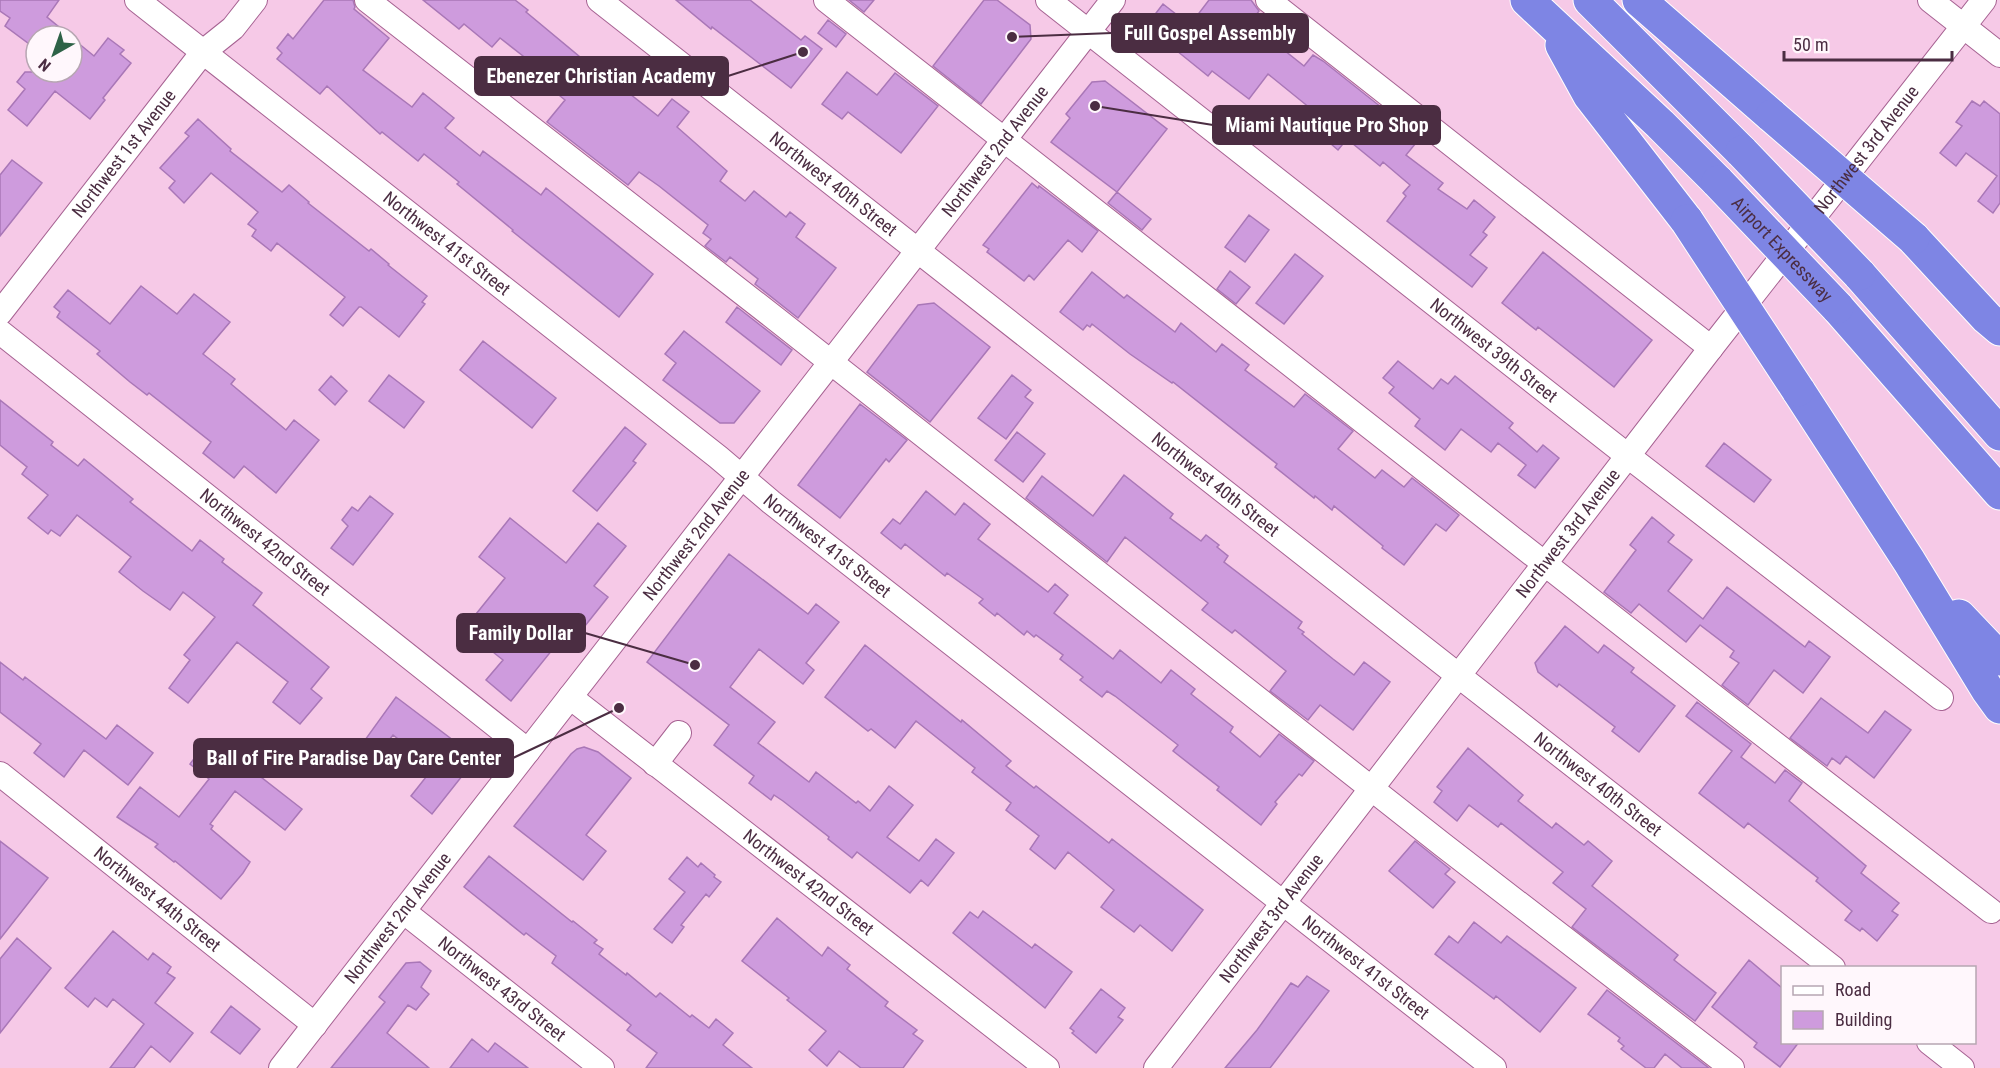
<svg xmlns="http://www.w3.org/2000/svg" width="2000" height="1068" font-family="'Roboto Condensed',sans-serif">
<style>
.building{fill:#ce9bdd;stroke:#a977b7;stroke-width:1.5}
.lines{fill:none;stroke-linecap:round;stroke-linejoin:round}
.minor-casing{stroke:#a66292;stroke-width:26}
.highway-casing{stroke:#fff;stroke-width:35}
.minor{stroke:#fff;stroke-width:24}
.highway{stroke:#7e85e4;stroke-width:33}
.highway-bridge-casing{stroke:#fff;stroke-width:35;stroke-linecap:butt}
.highway-bridge{stroke:#7e85e4;stroke-width:33}
.labels{text-anchor:middle;stroke-width:5;stroke-linejoin:round;paint-order:stroke}
.street-label{font-size:18px;fill:#4b2d42;stroke:#fff7fc}
.leader{fill:none;stroke:#4b2d42;stroke-width:2}
.callout-dot{fill:#4b2d42;stroke:#fff7fc;stroke-width:2}
.callout{fill:#4b2d42;stroke:#4b2d42;stroke-width:2}
.callout-label{font-size:20px;text-anchor:middle;font-weight:bold;fill:#fff}
</style>
<rect width="100%" height="100%" fill="#f6c9e7"/>
<path class="building" d="M0 0H59L47 17 70 36H36V49L5 26 10 18 0 11Z
M324 0H353L355 7 354 9 389 38 363 70 412 107 423 93 454 118 445 128 480 156 483 151 541 195 546 188 653 274 619 317 512 231 513 230 457 184 459 182 424 154 418 161 382 132 380 134 327 86 320 94 277 59 282 53 277 48 288 34 293 39Z
M423 0H515L528 10 526 12 591 66 593 65 658 116 672 99 689 112 677 127 727 171 720 181 745 201 754 191 786 217 790 212 805 224 796 237 836 268 798 318 755 284 758 279 730 257 726 262 705 246 711 239 703 233 708 225 659 186 639 172 628 185 547 122 565 100 527 69 532 63 500 38 492 47 464 24 459 29Z
M676 0H750L801 40 805 36 822 49 791 88 712 27 711 29Z
M849 0H874L864 12Z
M984 0H997L1030 25 1031 39 981 104 933 66Z
M1209 0H1251L1259 11 1250 23 1304 66 1313 55 1323 61 1420 138 1406 155 1443 183 1438 189 1467 209 1474 200 1495 217 1483 232 1487 235 1470 255 1487 268 1472 287 1387 221 1406 196 1403 193 1410 185 1383 162 1380 166 1347 139 1338 150 1317 132 1326 121 1268 74 1249 99 1212 71 1208 76 1146 26 1163 4 1190 25Z
M828 20 846 34 836 47 818 33Z
M72 38 94 56 108 38 124 50 120 54 131 63 103 98 105 100 90 119 55 91 27 126 8 110 25 89 17 82 25 72H72Z
M847 72 877 95 895 73 938 106 901 153 848 112 842 119 822 104Z
M1105 81 1167 129 1117 192 1051 142 1070 118 1066 114 1092 82Z
M1972 101 1980 106 1984 101 2000 114V203L1993 213 1978 201 1997 176 1966 153 1956 166 1940 153 1962 126 1956 122Z
M198 119 231 149 230 151 282 192 289 185 309 202 308 203 369 251 371 249 389 264 388 265 427 296 422 302 425 304 399 337 361 307H359L343 326 330 315 345 297 277 243 271 251 252 236 256 230 248 224 258 212 211 173 184 203 169 188 175 181 160 168 189 136 185 133Z
M12 160 42 183 0 236V175Z
M1032 183 1038 188 1039 186 1098 231 1082 252 1068 240 1034 280 1029 275 1024 281 987 252 989 249 983 245Z
M1117 192 1151 219 1142 230 1108 203Z
M1249 215 1269 230 1245 262 1225 247Z
M1543 252 1652 340 1614 387 1538 327 1536 330 1502 303Z
M1295 254 1323 276 1284 324 1256 303Z
M1230 271 1250 287 1236 304 1217 289Z
M1092 272 1124 298 1127 295 1175 332 1181 323 1216 352 1222 344 1249 365 1245 370 1294 407 1305 394 1353 431 1338 449 1375 478 1382 470 1404 487 1412 478 1459 515 1446 531 1436 524 1404 565 1382 548 1383 546 1334 506 1332 510 1315 496 1314 498 1275 467 1277 464 1173 382 1172 383 1130 354 1092 324 1090 327 1087 325 1083 330 1060 312Z
M141 286 177 314 194 294 230 322 203 354 235 379 231 384 286 430 294 420 319 440 276 493 244 466 234 478 203 453 211 442 149 393 147 395 130 382 97 354 100 351 57 317 60 312 54 307 68 290 110 324Z
M934 303 990 347 930 422 867 372 918 305Z
M737 307 792 350 781 365 726 322Z
M684 331 760 391 734 423H720L663 380 676 363 665 354Z
M483 341 556 398 532 428 460 370Z
M1398 361 1433 389 1441 379 1448 384 1455 376 1513 423 1509 428 1537 452 1543 445 1559 458 1535 488 1518 475 1526 465 1498 443 1491 452 1461 429 1445 450 1415 426 1420 419 1389 393 1394 387 1383 378Z
M389 375 424 402 404 428 369 401Z
M1012 375 1031 390 1025 397 1033 403 1006 439 978 418Z
M331 376 347 391 335 405 319 390Z
M0 400 53 442 51 445 78 466 84 459 133 499 130 502 192 551 200 540 224 559 222 562 262 593 253 605 329 667 311 689 322 698 300 724 273 702 288 682 237 642 188 703 169 688 190 660 184 655 215 617 183 592 170 610 143 591 119 572 131 557 77 515 60 536 51 530 48 534 28 518 48 495 22 474 27 467 0 445Z
M860 404 907 440 889 462 886 459 840 518 798 485Z
M625 427 646 444 633 461 636 463 597 511 573 491Z
M1017 432 1045 454 1023 482 995 460Z
M1724 443 1771 480 1754 502 1706 466Z
M1124 475 1173 514 1170 518 1201 541 1206 535 1219 545 1217 547 1228 556 1224 562 1302 622 1298 628 1304 632 1302 634 1333 659 1354 675 1364 662 1390 682 1353 730 1320 705 1308 720 1270 691 1286 671 1235 630 1232 633 1202 610 1208 603 1125 537 1107 562 1026 498 1042 476 1093 516Z
M926 491 955 515 964 503 990 524 978 539 1048 592 1055 584 1068 595 1054 613 1113 659 1120 650 1161 683 1171 670 1195 689 1191 694 1233 727 1230 732 1260 757 1279 734 1314 761 1302 776 1299 774 1275 802 1277 804 1261 825 1217 790 1219 787 1173 751 1178 745 1115 696 1107 691 1102 697 1080 680 1083 677 1060 659 1063 655 1036 635 1034 637 1027 631 1024 635 997 613 995 616 979 603 983 599 947 573 945 576 905 544 901 549 881 533 893 519 900 524Z
M370 496 393 514 353 565 331 548 348 526 342 520 352 507 358 511Z
M1652 517 1674 535 1668 542 1692 560 1668 591 1703 619 1727 587 1805 647 1809 641 1830 657 1803 693 1774 670 1748 705 1722 685 1739 663 1730 657 1734 651 1700 625 1686 642 1639 604 1631 613 1604 592 1636 550 1630 545Z
M510 518 566 563 598 523 626 546 594 586 608 597 577 636 569 629 511 701 486 680 503 660 464 629 505 578 479 557Z
M729 554 808 614 816 604 839 622 806 663 814 670 803 684 759 649 730 687 775 722 758 743 809 782 816 772 856 803 858 801 870 811 889 786 913 805 887 837 919 861 936 839 954 853 928 886 921 880 910 893 857 852 852 858 828 839 829 837 783 801 774 795 771 800 749 783 754 776 714 745 729 725 647 662Z
M1565 626 1598 653 1604 645 1634 668 1631 672 1675 706 1639 752 1612 731 1615 727 1559 684 1557 687 1538 672 1535 663Z
M865 645 961 722 962 720 1011 761 1006 766 1034 788 1036 786 1109 843 1112 839 1203 910 1172 951 1140 925 1134 932 1101 907 1114 890 1068 852 1055 869 1030 849 1039 836 1006 810 1011 803 972 772 975 768 916 721 895 748 871 729 868 731 825 697Z
M0 662 23 680 25 677 106 739 117 725 153 753 128 785 84 750 64 777 34 753 41 744 0 712Z
M396 697 466 750 470 758V765L466 771 432 814 411 796 434 767 393 735 366 769 352 758Z
M1821 698 1868 733 1885 711 1911 730 1874 778 1846 756 1840 764 1832 758 1827 766 1790 738Z
M1697 702 1751 744 1741 757 1775 783 1785 770 1802 783 1789 801 1866 866 1861 873 1899 903 1892 911 1898 915 1877 941 1862 928 1860 931 1845 920 1852 911 1816 881 1818 878 1748 823 1744 828 1699 793 1732 751 1686 716Z
M233 745 265 771 261 777 302 809 285 830 235 791 210 824 213 826 211 829 250 862 243 873 221 899 175 861 174 862 155 847 158 844 117 817 140 787 179 817 209 779 190 764 202 748 220 762Z
M584 747 598 752 631 778 586 835 606 851 583 880 514 826 571 754 577 749Z
M1468 748 1523 795 1518 801 1552 828 1556 823 1584 845 1588 841 1612 861 1592 886 1678 955 1674 960 1716 993 1695 1021 1572 927 1586 909 1553 883 1563 872 1501 823 1498 827 1469 805 1457 821 1434 802 1442 791 1437 787Z
M0 841 48 878 0 939Z
M1415 841 1450 869 1445 874 1455 882 1433 908 1389 871Z
M489 856 572 922 573 921 597 940 594 943 603 949 599 954 626 975 627 973 656 997 660 993 690 1017 692 1015 709 1028 716 1019 733 1033 723 1045 752 1068H646L657 1053 627 1030 631 1025 552 963 556 956 526 933 524 935 464 887Z
M687 857 698 867 701 863 715 875 714 877 721 882 709 897 706 894 681 925 684 927 672 943 654 929 685 892 669 879Z
M983 911 1032 948 1035 944 1072 972 1045 1008 953 933 970 912 978 918Z
M777 918 822 956 828 947 850 965 847 969 888 1002 885 1006 917 1030 913 1034 923 1041 903 1068H861L839 1051 827 1066 809 1050 826 1031 787 1000 789 998 742 961Z
M1474 922 1501 943 1507 936 1576 988 1540 1032 1496 996 1494 999 1435 954 1449 936 1458 943Z
M113 931 148 960 153 953 171 967 167 973 175 978 155 1003 193 1033 170 1062 151 1046 134 1068H110L144 1024 113 999 107 1007 95 998 88 1007 65 988Z
M17 938 51 968 0 1033V959Z
M1749 960 1782 988V1042H1799L1780 1067 1754 1047 1757 1043 1712 1007Z
M420 962 431 971 421 987 429 994 416 1010 408 1005 387 1033 429 1068H331L385 1002 379 997 406 963Z
M1307 976 1329 991 1270 1068H1225L1257 1030 1291 983 1298 987Z
M1101 989 1125 1008 1118 1017 1123 1020 1096 1053 1072 1033 1074 1031 1070 1028Z
M1607 990 1709 1068H1682L1665 1054 1654 1068H1646L1621 1049 1624 1046 1618 1041 1620 1038 1588 1014Z
M231 1006 260 1029 240 1054 211 1032Z
M472 1039 488 1052 495 1043 528 1068H450Z"/>
<g class="lines">
<g class="minor-casing">
<g id="minor">
<path id="s1" d="M137 0 718 457 771 502 1494 1068"/>
<path d="M367 0 776 319 1443 845 1732 1068"/>
<path id="s2" d="M599 0 1459 676 1833 968"/>
<path d="M826 0 1717 699 1991 911"/>
<path id="s3" d="M1048 0 1628 456 1941 698"/>
<path d="M1268 0 1711 348"/>
<path d="M1930 0 2000 55"/>
<path id="s4" d="M0 313 203 52 233 28 255 0"/>
<path id="s5" d="M0 332 528 751"/>
<path id="s6" d="M570 697 1047 1068"/>
<path d="M655 764 679 733"/>
<path id="s7" d="M0 774 315 1025"/>
<path id="s8" d="M403 911 602 1068"/>
<path d="M1929 1042 1962 1068"/>
<path id="s9" d="M281 1068 1113 0"/>
<path id="s10" d="M1156 1068 1711 348 1984 0"/>
</g>
</g>
<g class="highway-casing">
<path id="highway" d="M1527 0 1660 124 1718 182
M1590 0 1742 152
M1639 0 1772 116
M1562 45 1590 96 1687 221
M1913 238 1987 318 2000 329
M1859 274 2000 434
M1837 307 2000 493
M1798 390 1909 561 1987 689 2000 707
M1959 616 2000 659"/>
</g>
<use href="#minor" class="minor"/>
<use href="#highway" class="highway"/>
<g class="highway-bridge-casing">
<g id="highway-bridge">
<path d="M1772 116 1913 238"/>
<path d="M1742 152 1859 274"/>
<path id="s11" d="M1718 182 1837 307"/>
<path d="M1687 221 1798 390"/>
</g>
</g>
<use href="#highway-bridge" class="highway-bridge"/>
</g>
<g class="labels">
<g class="street-label">
<text dy="6" stroke="none"><textPath href="#s10" startOffset="1161">Northwest 3rd Avenue</textPath></text>
<text dy="6" stroke="none"><textPath href="#s9" startOffset="1162">Northwest 2nd Avenue</textPath></text>
<text dy="6" stroke="none"><textPath href="#s4" startOffset="202">Northwest 1st Avenue</textPath></text>
<text dy="6" stroke="none"><textPath href="#s2" startOffset="298">Northwest 40th Street</textPath></text>
<text dy="6" stroke="none"><textPath href="#s1" startOffset="394">Northwest 41st Street</textPath></text>
<text dy="6" stroke="none"><textPath href="#s11" startOffset="93">Airport Expressway</textPath></text>
<text dy="6" stroke="none"><textPath href="#s3" startOffset="567">Northwest 39th Street</textPath></text>
<text dy="6" stroke="none"><textPath href="#s2" startOffset="784">Northwest 40th Street</textPath></text>
<text dy="6" stroke="none"><textPath href="#s10" startOffset="675">Northwest 3rd Avenue</textPath></text>
<text dy="6" stroke="none"><textPath href="#s9" startOffset="676">Northwest 2nd Avenue</textPath></text>
<text dy="6" stroke="none"><textPath href="#s5" startOffset="338">Northwest 42nd Street</textPath></text>
<text dy="6" stroke="none"><textPath href="#s1" startOffset="880">Northwest 41st Street</textPath></text>
<text dy="6" stroke="none"><textPath href="#s2" startOffset="1270">Northwest 40th Street</textPath></text>
<text dy="6" stroke="none"><textPath href="#s6" startOffset="302">Northwest 42nd Street</textPath></text>
<text dy="6" stroke="none"><textPath href="#s7" startOffset="201">Northwest 44th Street</textPath></text>
<text dy="6" stroke="none"><textPath href="#s9" startOffset="190">Northwest 2nd Avenue</textPath></text>
<text dy="6" stroke="none"><textPath href="#s10" startOffset="189">Northwest 3rd Avenue</textPath></text>
<text dy="6" stroke="none"><textPath href="#s1" startOffset="1564">Northwest 41st Street</textPath></text>
<text dy="6" stroke="none"><textPath href="#s8" startOffset="126">Northwest 43rd Street</textPath></text>
</g>
</g>
<path class="leader" d="M1012 37L1112 33M803 52L728 76M1095 106L1213 125M695 665L585 633M619 708L513 758"/>
<g class="callout-dot">
<circle cx="1012" cy="37" r="6"/>
<circle cx="803" cy="52" r="6"/>
<circle cx="1095" cy="106" r="6"/>
<circle cx="695" cy="665" r="6"/>
<circle cx="619" cy="708" r="6"/>
</g>
<g class="callout">
<rect x="1112" y="14" width="196" height="38" rx="6"/>
<rect x="475" y="57" width="253" height="38" rx="6"/>
<rect x="1213" y="106" width="227" height="38" rx="6"/>
<rect x="457" y="614" width="128" height="38" rx="6"/>
<rect x="194" y="739" width="319" height="38" rx="6"/>
</g>
<g class="callout-label">
<text x="1210" y="40">Full Gospel Assembly</text>
<text x="601" y="83">Ebenezer Christian Academy</text>
<text x="1327" y="132">Miami Nautique Pro Shop</text>
<text x="521" y="640">Family Dollar</text>
<text x="354" y="765">Ball of Fire Paradise Day Care Center</text>
</g>
<rect x="1781" y="966" width="195" height="78" fill="#fff7fc" stroke="#b7a6b2" stroke-width="1.5"/>
<rect x="1793" y="986" width="30" height="9" fill="#ffffff" stroke="#b7a6b2" stroke-width="1.5"/>
<text x="1835" y="996" font-size="18" fill="#4b2d42">Road</text>
<rect x="1793" y="1011" width="30" height="18" fill="#ce9bdd" stroke="#b7a6b2" stroke-width="1.5"/>
<text x="1835" y="1026" font-size="18" fill="#4b2d42">Building</text>
<g transform="translate(54 54) rotate(220)"><circle r="28" fill="#fff7fc" stroke="#b7a6b2" stroke-width="1.5"/>
<path d="M0-4.5L10 22L0 15L-10 22Z" fill="#2e6247"/>
<text y="-9" font-size="16" font-weight="bold" text-anchor="middle" fill="#4b2d42">N</text>
</g>
<path d="M1784 51v9h168v-9" fill="none" stroke="#4b2d42" stroke-width="3"/>
<text x="1793" y="51" font-size="18" fill="#4b2d42" stroke="#fff7fc" stroke-width="4.5" paint-order="stroke">50 m</text>
</svg>
